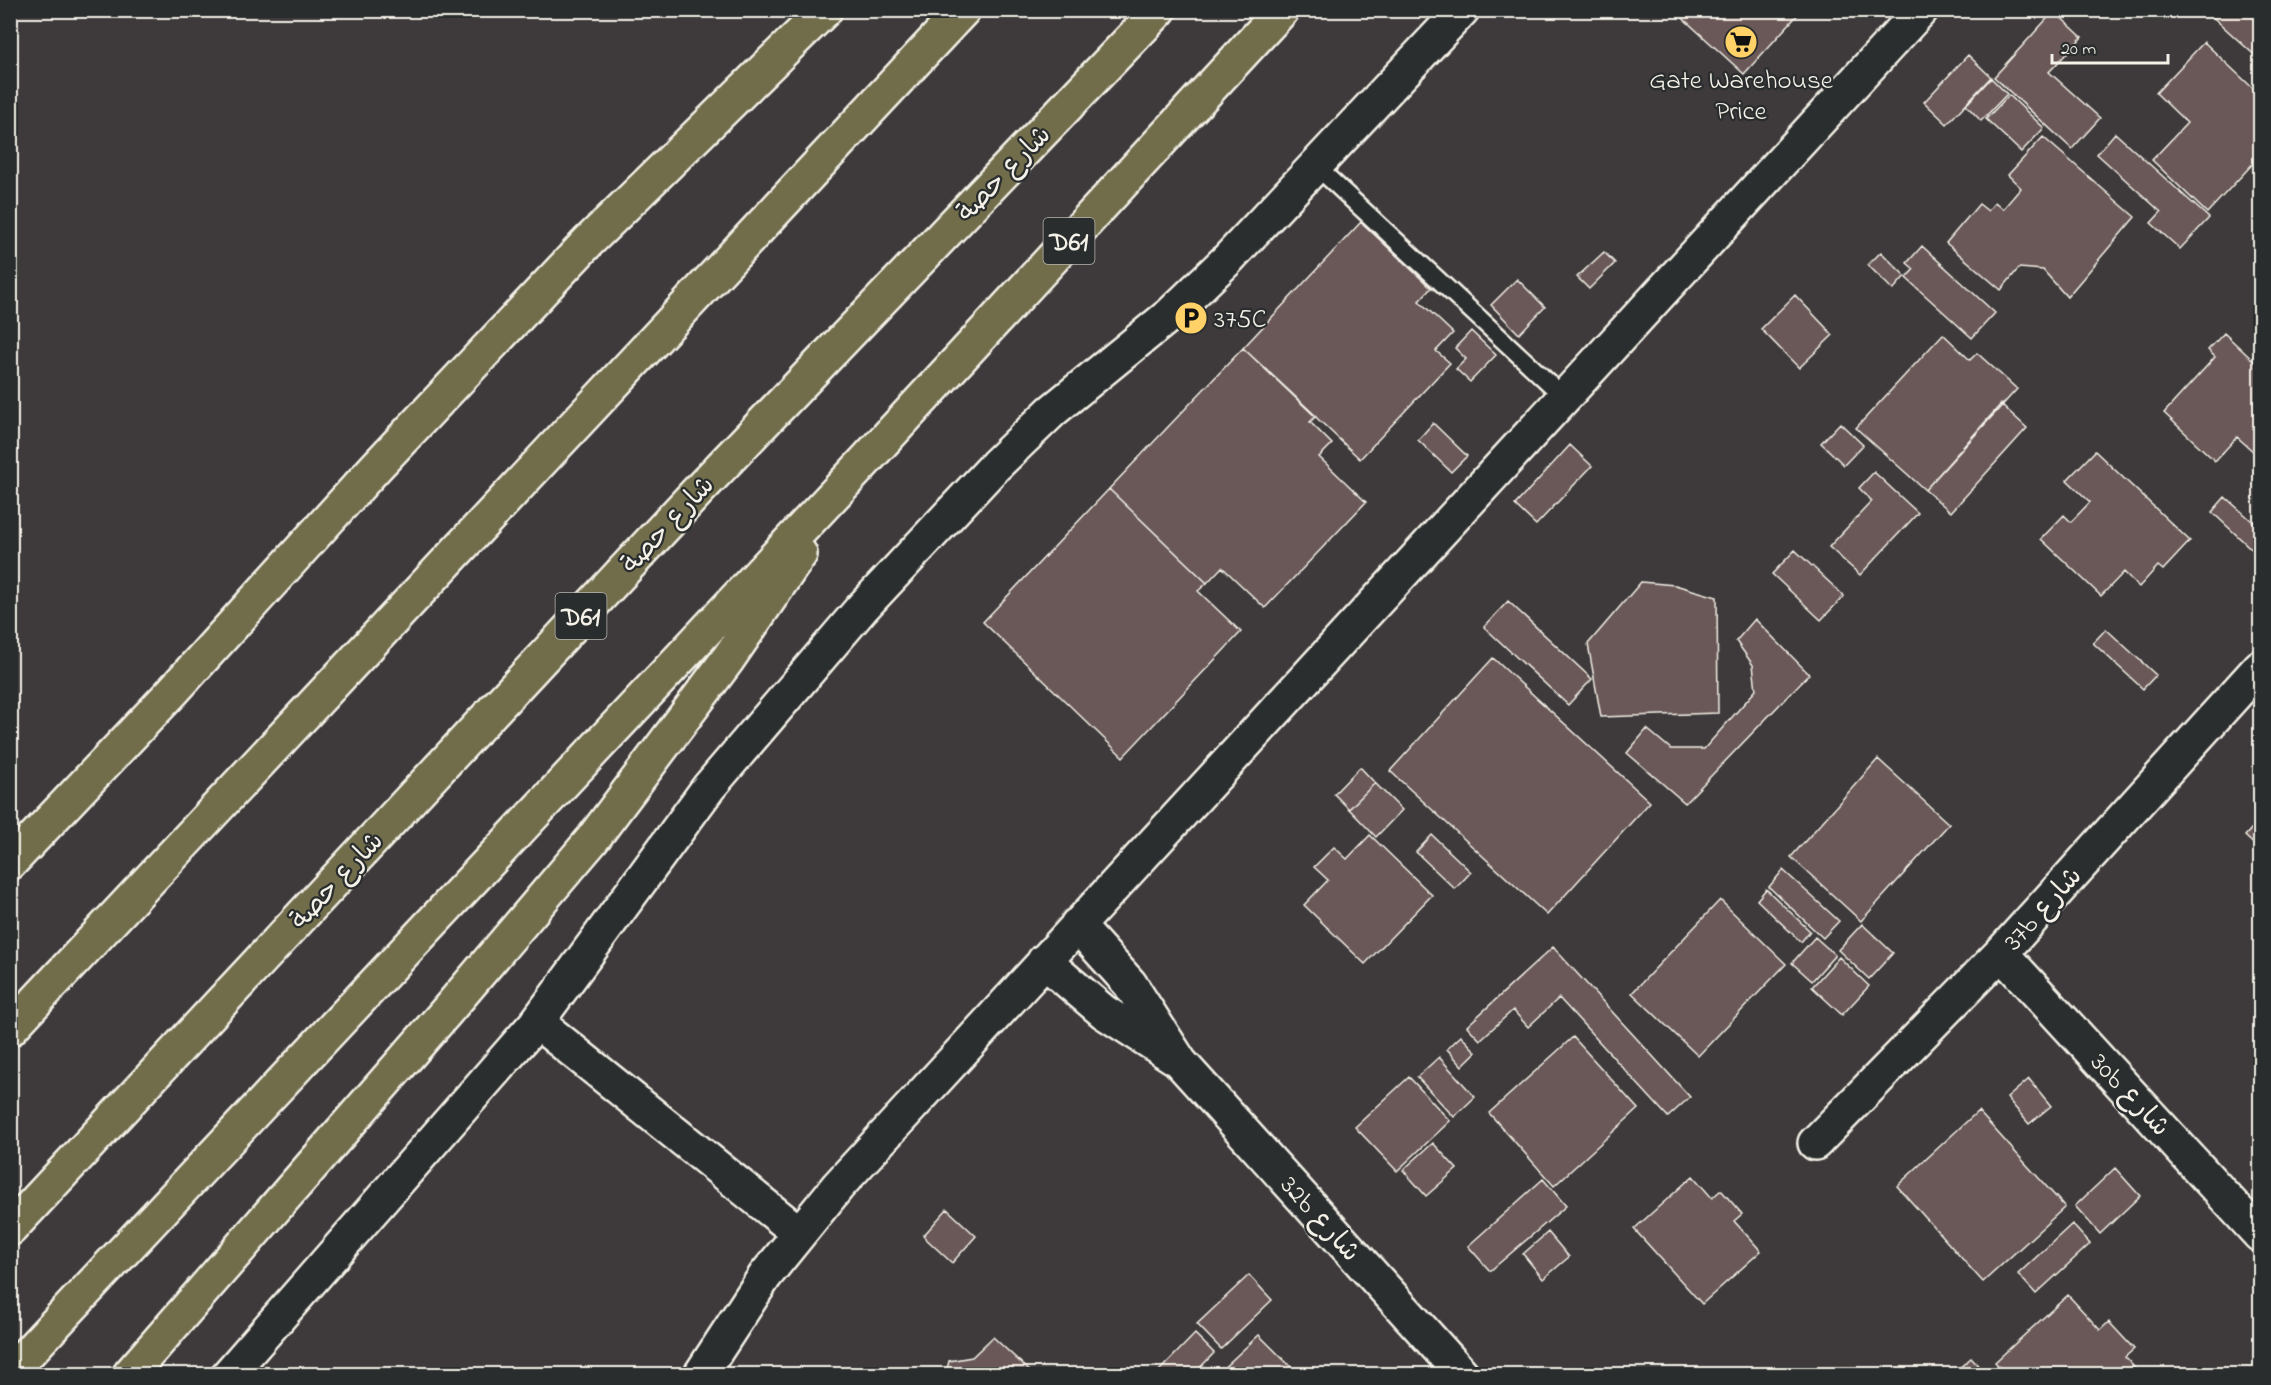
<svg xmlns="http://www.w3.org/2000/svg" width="2271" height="1385" font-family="'Indie Flower','Playpen Sans Arabic',sans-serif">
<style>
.building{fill:#6b5958;stroke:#f4f1e8;stroke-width:1.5}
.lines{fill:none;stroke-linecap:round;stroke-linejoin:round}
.lane-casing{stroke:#f4f1e8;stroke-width:21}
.street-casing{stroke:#f4f1e8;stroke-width:38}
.primary-casing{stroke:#f4f1e8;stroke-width:38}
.lane{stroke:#2a2d2e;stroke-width:16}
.street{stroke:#2a2d2e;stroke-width:33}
.primary{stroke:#716d4b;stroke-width:33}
.labels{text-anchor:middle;stroke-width:4.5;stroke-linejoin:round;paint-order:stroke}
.shield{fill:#2a2d2e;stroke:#b7b6b0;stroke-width:1.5}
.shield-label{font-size:26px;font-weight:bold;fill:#f4f1e8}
.poi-label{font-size:27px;fill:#f4f1e8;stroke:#2a2d2e}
.street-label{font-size:27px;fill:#f4f1e8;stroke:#2a2d2e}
</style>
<rect width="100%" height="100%" fill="#3e3a3b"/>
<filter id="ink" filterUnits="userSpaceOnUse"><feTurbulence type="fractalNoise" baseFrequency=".0167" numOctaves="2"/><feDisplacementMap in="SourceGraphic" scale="12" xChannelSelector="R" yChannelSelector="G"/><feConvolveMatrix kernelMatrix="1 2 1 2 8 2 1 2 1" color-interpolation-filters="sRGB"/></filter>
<g filter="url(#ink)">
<path class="building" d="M1674 10H1802L1744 74Z
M2260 10V60L2206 11V10Z
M2054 11 2082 37 2049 72 2100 118 2072 149 1994 77Z
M2204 42 2260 95V156L2207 213 2152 160 2187 123 2156 93Z
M1968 55 1991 77 1947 124 1924 102Z
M1991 78 2007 94 1981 121 1966 105Z
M2009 95 2044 128 2021 152 1986 119Z
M2115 133 2209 218 2180 249 2151 223 2161 212 2097 154Z
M2043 137 2135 217 2067 297 2043 270 2019 268 2001 290 1946 243 1979 204 1988 211 1995 202 2003 209 2021 188 2008 175Z
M1361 222 1431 288 1419 301 1453 333 1436 351 1450 363 1360 459 1243 348Z
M1922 246 1995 313 1972 338 1906 278 1914 269 1907 263Z
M1604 252 1615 263 1589 289 1577 277Z
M1881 252 1905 276 1893 290 1868 265Z
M1517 279 1545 307 1519 334 1491 305Z
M1795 295 1833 335 1799 368 1761 329Z
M1471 331 1496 355 1470 382 1456 369 1466 359 1455 348Z
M2224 333 2260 367V447L2255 453 2237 437 2215 461 2164 413 2215 357 2208 350Z
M1943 334 1970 360 1977 353 2017 389 1925 490 1856 428Z
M1243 348 1316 416 1310 422 1332 444 1319 457 1366 502 1265 608 1222 567 1207 583 1109 489Z
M2001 404 2027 428 1951 512 1925 490Z
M1433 423 1467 456 1451 472 1418 440Z
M1840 423 1863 445 1844 465 1821 443Z
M1570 445 1592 466 1536 525 1515 505Z
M2095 451 2190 541 2163 570 2158 566 2139 587 2124 572 2101 596 2041 539 2064 515 2071 522 2090 502 2067 480Z
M1874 472 1918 513 1860 575 1829 547 1872 501 1859 488Z
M1109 489 1207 583 1198 591 1241 632 1123 757 983 622Z
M2225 497 2260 528V557L2212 512Z
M1795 550 1844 596 1821 620 1772 574Z
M1641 582 1675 585 1717 597 1718 713 1601 717 1588 644Z
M1508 601 1592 679 1568 705 1484 627Z
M1755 619 1809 674 1685 803 1627 753 1647 729 1671 749H1704L1756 690 1753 665 1736 641Z
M2106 629 2156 675 2143 689 2093 643Z
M1493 658 1650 802 1547 915 1390 771Z
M1878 759 1949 824 1861 921 1791 857Z
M1360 767 1375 783 1349 809 1334 794Z
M1375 783 1402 810 1376 837 1349 809Z
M2260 819V850L2245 836Z
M1370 835 1432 895 1365 964 1304 905 1328 880 1314 867 1334 847 1347 859Z
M1432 835 1471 872 1455 889 1416 852Z
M1783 870 1839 921 1823 938 1769 887Z
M1766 889 1810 931 1801 942 1757 900Z
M1720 900 1786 964 1698 1056 1632 993Z
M1862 924 1893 953 1869 979 1838 950Z
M1815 937 1835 955 1812 981 1792 963Z
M1553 947 1690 1097 1668 1117 1559 998 1528 1027 1513 1010 1480 1040 1467 1026Z
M1839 957 1869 986 1842 1015 1812 987Z
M1461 1036 1476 1052 1462 1066 1447 1049Z
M1573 1037 1638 1109 1554 1186 1489 1113Z
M1439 1057 1475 1097 1454 1117 1417 1077Z
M1409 1077 1450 1121 1397 1171 1355 1127Z
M2029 1079 2051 1106 2029 1124 2007 1098Z
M1978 1111 2065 1207 1983 1282 1897 1186Z
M1433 1143 1457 1169 1426 1196 1403 1170Z
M2115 1168 2140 1196 2100 1234 2075 1206Z
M1693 1176 1712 1198 1721 1190 1742 1214 1734 1221 1761 1251 1702 1304 1634 1229Z
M1543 1179 1566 1206 1490 1271 1468 1246Z
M947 1209 976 1236 952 1263 923 1236Z
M2072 1224 2090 1244 2036 1294 2018 1274Z
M1548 1232 1569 1257 1543 1279 1523 1254Z
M1249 1275 1272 1300 1221 1349 1197 1324Z
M2068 1295 2100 1330 2109 1322 2134 1349 2125 1357 2140 1374H2006L1995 1362Z
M1195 1334 1214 1353 1194 1374H1156Z
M1259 1335 1292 1368 1290 1374H1217Z
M993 1337 1033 1374H946L949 1361 972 1357Z
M1971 1358 1986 1374H1952Z"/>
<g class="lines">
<g class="lane-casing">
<path id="lane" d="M1317 167 1564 397"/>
</g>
<g class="street-casing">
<path id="street" d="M1077 925 1130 984 1180 1062 1462 1374
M2001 953 2260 1235
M1044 961 1104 1012 1174 1057
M537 1022 799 1233
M1815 1143 2001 953 2260 667
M229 1374 537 1022 709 787 862 608 996 465 1052 411 1172 313 1227 260 1462 10
M701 1374 765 1276 838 1186 1921 10"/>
</g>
<g class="primary-casing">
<path id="primary" d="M10 863 173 691 375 468 588 242 825 10
M10 1029 963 10
M10 1229 697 492 1159 10
M10 1372 855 472 1282 10
M130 1374 446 1012 592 840 728 659 800 554"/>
</g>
<use href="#lane" class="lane"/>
<use href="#street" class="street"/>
<use href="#primary" class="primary"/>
</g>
</g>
<defs>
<g id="supermarket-disc" transform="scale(1.725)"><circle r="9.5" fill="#ffd166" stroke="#2a2d2e"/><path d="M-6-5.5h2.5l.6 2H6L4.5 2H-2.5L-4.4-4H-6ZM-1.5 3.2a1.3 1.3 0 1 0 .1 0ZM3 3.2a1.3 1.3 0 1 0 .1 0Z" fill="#111"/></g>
<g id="parking-disc" transform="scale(1.725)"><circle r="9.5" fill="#ffd166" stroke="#2a2d2e"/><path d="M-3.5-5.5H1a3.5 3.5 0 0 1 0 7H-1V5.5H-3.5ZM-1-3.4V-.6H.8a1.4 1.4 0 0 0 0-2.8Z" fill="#111"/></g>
</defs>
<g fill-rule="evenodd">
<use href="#supermarket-disc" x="1741" y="42"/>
<use href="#parking-disc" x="1191" y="318"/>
</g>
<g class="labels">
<g class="shield">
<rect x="1043.5" y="218" width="51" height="46" rx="4.5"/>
<rect x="555.5" y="593" width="51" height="46" rx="4.5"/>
</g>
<g class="shield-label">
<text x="1069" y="250">D61</text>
<text x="581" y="625">D61</text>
</g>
<g class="poi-label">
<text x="1741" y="88">Gate Warehouse<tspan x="1741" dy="31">Price</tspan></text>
<text x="1214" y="327" text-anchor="start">375C</text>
</g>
<g class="street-label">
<text transform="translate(1003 173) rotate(-46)" y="9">شارع حصة</text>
<text transform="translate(667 524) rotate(-47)" y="9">شارع حصة</text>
<text transform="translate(336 880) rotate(-47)" y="9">شارع حصة</text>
<text transform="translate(2042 908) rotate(-48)" y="9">37b شارع</text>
<text transform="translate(2131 1094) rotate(47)" y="9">30b شارع</text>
<text transform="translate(1321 1218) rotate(48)" y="9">32b شارع</text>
</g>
</g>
<rect width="2271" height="1385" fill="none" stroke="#2a2d2e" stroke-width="36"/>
<rect x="18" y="18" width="2235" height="1349" fill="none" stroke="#f4f1e8" stroke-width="2" filter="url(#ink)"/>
<path d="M2052 54v9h116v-9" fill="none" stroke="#f4f1e8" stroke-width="3"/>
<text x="2061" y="54" font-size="18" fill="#f4f1e8" stroke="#2a2d2e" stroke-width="4.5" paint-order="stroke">20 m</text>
</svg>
